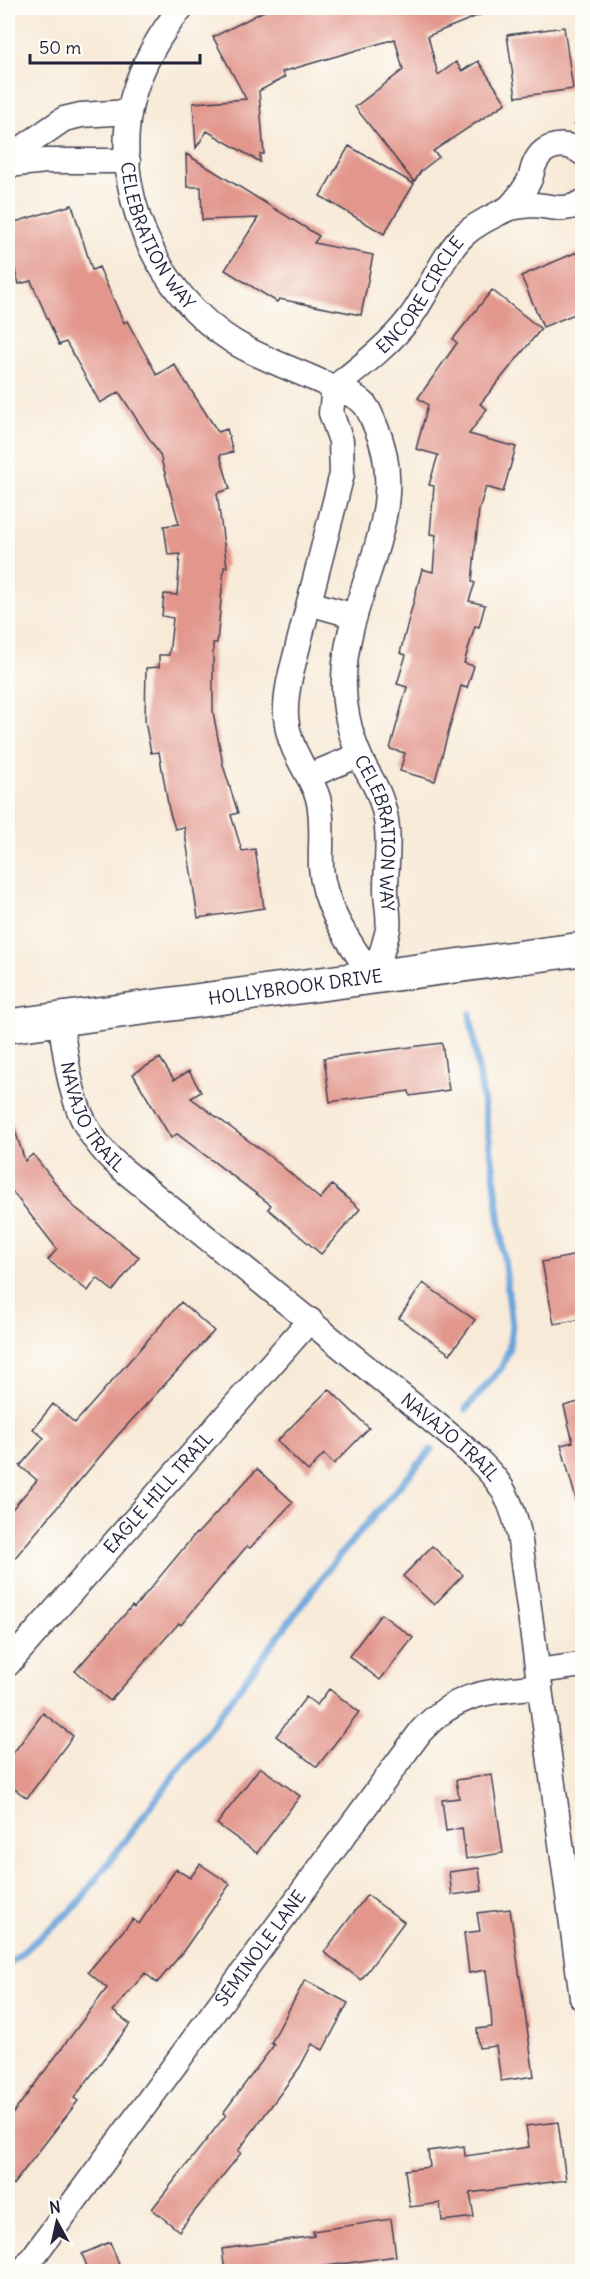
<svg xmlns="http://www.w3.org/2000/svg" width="590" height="2279" font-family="Delius,sans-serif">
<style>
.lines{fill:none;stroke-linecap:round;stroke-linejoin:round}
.stream{stroke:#6aa4da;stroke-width:7}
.building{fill:#e2968c}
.minor-casing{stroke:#424053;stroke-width:27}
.secondary-casing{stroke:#424053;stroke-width:36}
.path{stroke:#424053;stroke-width:4;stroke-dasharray:1.5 4.5;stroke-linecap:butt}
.minor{stroke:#fff;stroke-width:24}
.secondary{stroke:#fff;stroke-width:33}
.labels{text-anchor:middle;stroke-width:6;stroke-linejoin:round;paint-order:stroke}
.street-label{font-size:18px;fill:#22223b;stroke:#fdfcf7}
</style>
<rect width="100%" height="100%" fill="#fdfcf7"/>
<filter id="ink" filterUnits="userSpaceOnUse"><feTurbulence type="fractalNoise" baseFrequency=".0167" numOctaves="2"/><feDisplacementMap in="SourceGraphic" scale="12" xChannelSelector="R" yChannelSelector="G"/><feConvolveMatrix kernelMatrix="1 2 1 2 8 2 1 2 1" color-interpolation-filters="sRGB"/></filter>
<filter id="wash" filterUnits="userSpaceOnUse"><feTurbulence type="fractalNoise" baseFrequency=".008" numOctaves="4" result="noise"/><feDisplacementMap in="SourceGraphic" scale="24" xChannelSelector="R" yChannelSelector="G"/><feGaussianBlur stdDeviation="1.35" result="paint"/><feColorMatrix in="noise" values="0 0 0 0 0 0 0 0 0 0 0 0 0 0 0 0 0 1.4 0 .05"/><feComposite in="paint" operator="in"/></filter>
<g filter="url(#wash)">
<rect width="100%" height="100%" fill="#f8ead8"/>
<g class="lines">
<path class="stream" d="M466 1409 502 1367 509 1349 512 1326 493 1165 470 1014
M8 1965 76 1906 333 1563 431 1450"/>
</g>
<g id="blocks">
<path class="building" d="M270 8H497L428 36 438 75 456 62 462 71 478 61 506 103 433 151 439 157 421 171 414 182 355 107 403 70 395 39 282 72 285 77 259 91 264 154H260V162L207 131 196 148 193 103 246 99 213 37Z
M564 27 573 89 516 97 507 35Z
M349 146 414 184 384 234 320 196Z
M186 154 319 236 314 243 373 255 361 315 279 299 277 302 225 270 258 218 202 220 201 187H187Z
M72 205 92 270 99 267 124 323 127 321 157 375 174 364 218 432 227 429 233 452 220 455 230 489 217 493 227 567H224L217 643H213V712L223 765 238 813 231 815 242 851 255 849 264 908 198 918 184 827 175 829 169 810 159 752 151 753 145 721 146 668 159 667V655H169L173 618 162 616 164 594 177 595 180 554 168 555 164 526 179 524 160 455 119 392 100 403 66 342 59 345 31 281 19 284 8 244V224Z
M577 252 582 265V311L543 327 521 276Z
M492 290 541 329 480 404 487 409 469 434 516 447 503 492 486 487 479 510 472 582 475 583 469 601 485 605 479 627 475 626 464 663 474 666 467 688 461 686 435 781 400 771 405 753 390 749 407 687 397 684 406 655 400 653 422 569 433 572 436 535 430 534 434 486 429 485 438 455 416 449 428 405 418 398 457 343 453 339Z
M442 1043 449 1090 410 1096 409 1091 330 1102 324 1058Z
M160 1058 174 1080 189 1071 201 1092 191 1098 276 1161 320 1199 332 1185 360 1209 321 1254 268 1209 271 1205 177 1134 171 1138 133 1074Z
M11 1118 25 1161 33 1154 73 1206 139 1257 113 1291 97 1278 88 1291 48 1260 57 1249 8 1186V1119Z
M582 1254V1319L554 1324 542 1262Z
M423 1283 475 1320 450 1354 399 1318Z
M181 1302 214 1331 118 1435 8 1566V1514L37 1480 20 1466 44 1438 33 1429 53 1404 75 1423Z
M329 1389 369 1428 334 1464 324 1454 308 1471 277 1441Z
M582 1401V1502L577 1503 561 1445 573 1442 564 1406Z
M257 1469 293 1502 250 1548 247 1546 181 1625 179 1623 110 1701 75 1671 132 1606 134 1608 196 1533 197 1534Z
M432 1546 463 1575 434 1605 403 1576Z
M381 1614 413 1638 380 1680 349 1656Z
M329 1689 359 1712 317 1767 276 1736 306 1697 317 1705Z
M43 1713 73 1736 27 1798 8 1784V1760Z
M260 1767 300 1796 257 1853 217 1824Z
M492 1775 503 1853 466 1859 462 1828 446 1831 442 1800 459 1798 456 1780Z
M200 1864 230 1884 182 1953 157 1983 145 1973 113 2011 130 2024 74 2098 78 2101 8 2191V2120L107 1988 88 1972 133 1919 139 1924 176 1869 190 1878Z
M479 1868 482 1891 452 1895 449 1872Z
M367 1895 404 1922 361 1980 324 1952Z
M510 1909 534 2076 501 2081 496 2046 479 2048 477 2029 492 2027 491 2012 486 1970 469 1973 464 1933 480 1931 477 1913Z
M305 1980 348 2003 323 2050 312 2044 300 2067 238 2151 241 2153 179 2231 152 2209 226 2115 223 2113 274 2045 271 2043Z
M558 2122 566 2180 470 2193 474 2217 442 2221 440 2203 410 2207 405 2170 430 2167 428 2151 464 2146 465 2156 529 2147 526 2126Z
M391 2219 396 2256 292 2271H225L222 2249 314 2236 313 2231Z
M110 2242 122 2271H89L82 2254Z"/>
</g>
</g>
<g filter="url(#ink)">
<use href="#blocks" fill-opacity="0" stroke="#424053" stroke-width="1.5"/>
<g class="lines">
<g class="minor-casing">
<g id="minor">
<path id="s1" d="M181 8C160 33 142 65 133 96 108 186 156 294 234 342 265 361 303 372 336 389 344 392 355 395 361 401 368 406 372 418 375 425 415 512 346 591 344 678 343 702 349 732 359 755 365 770 376 784 381 800 392 830 386 859 386 890 386 903 390 917 388 929 385 945 378 962 373 978 351 944 324 909 321 867 320 844 324 821 318 798 314 785 306 773 300 761 283 730 283 707 291 673L342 474 341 441 331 413 334 388"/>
<path d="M582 153C567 141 544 143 535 163 532 169 532 175 529 181 524 191 516 200 509 208 517 207 526 205 534 205 552 206 565 213 582 202"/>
<path d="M8 158 64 119 81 115 129 112"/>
<path d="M8 165 46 161H128"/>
<path id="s2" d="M334 388C360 367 389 345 409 319 429 293 442 255 465 234 478 222 494 216 509 208"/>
<path d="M309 603 355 616"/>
<path d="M309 776 359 755"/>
<path id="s3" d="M60 1019C70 1080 71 1125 121 1168L457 1441C492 1472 509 1487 519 1534L582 1998"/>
<path id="s4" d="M8 1664 310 1320"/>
<path d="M538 1671 582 1665"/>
<path id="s5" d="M22 2272 421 1731C458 1691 489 1692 540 1686"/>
</g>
</g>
<g class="secondary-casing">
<g id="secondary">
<path id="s6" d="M8 1026 582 949"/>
</g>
</g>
<path class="path" d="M575 125 582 95"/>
<use href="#minor" class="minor"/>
<use href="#secondary" class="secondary"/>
</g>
</g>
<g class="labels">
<g class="street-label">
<text dy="6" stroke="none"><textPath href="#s1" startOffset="248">CELEBRATION WAY</textPath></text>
<text dy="6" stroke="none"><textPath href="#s2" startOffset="128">ENCORE CIRCLE</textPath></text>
<text dy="6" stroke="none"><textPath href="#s1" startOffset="974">CELEBRATION WAY</textPath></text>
<text dy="6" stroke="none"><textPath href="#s6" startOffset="290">HOLLYBROOK DRIVE</textPath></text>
<text dy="6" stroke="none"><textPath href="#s3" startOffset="105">NAVAJO TRAIL</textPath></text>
<text dy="6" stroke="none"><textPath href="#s3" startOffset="591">NAVAJO TRAIL</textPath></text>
<text dy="6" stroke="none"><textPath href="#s4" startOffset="228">EAGLE HILL TRAIL</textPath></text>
<text dy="6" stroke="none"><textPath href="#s5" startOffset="402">SEMINOLE LANE</textPath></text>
</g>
</g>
<rect width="590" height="2279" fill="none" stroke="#fdfcf7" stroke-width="30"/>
<g transform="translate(57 2222) rotate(352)" stroke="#fdfcf7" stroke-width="4.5" paint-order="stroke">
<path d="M0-4.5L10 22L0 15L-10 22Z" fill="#22223b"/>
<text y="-9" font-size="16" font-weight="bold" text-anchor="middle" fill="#22223b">N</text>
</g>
<path d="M30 54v9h170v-9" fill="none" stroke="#22223b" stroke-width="3"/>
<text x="39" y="54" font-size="18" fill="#22223b" stroke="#fdfcf7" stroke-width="4.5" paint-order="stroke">50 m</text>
</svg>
